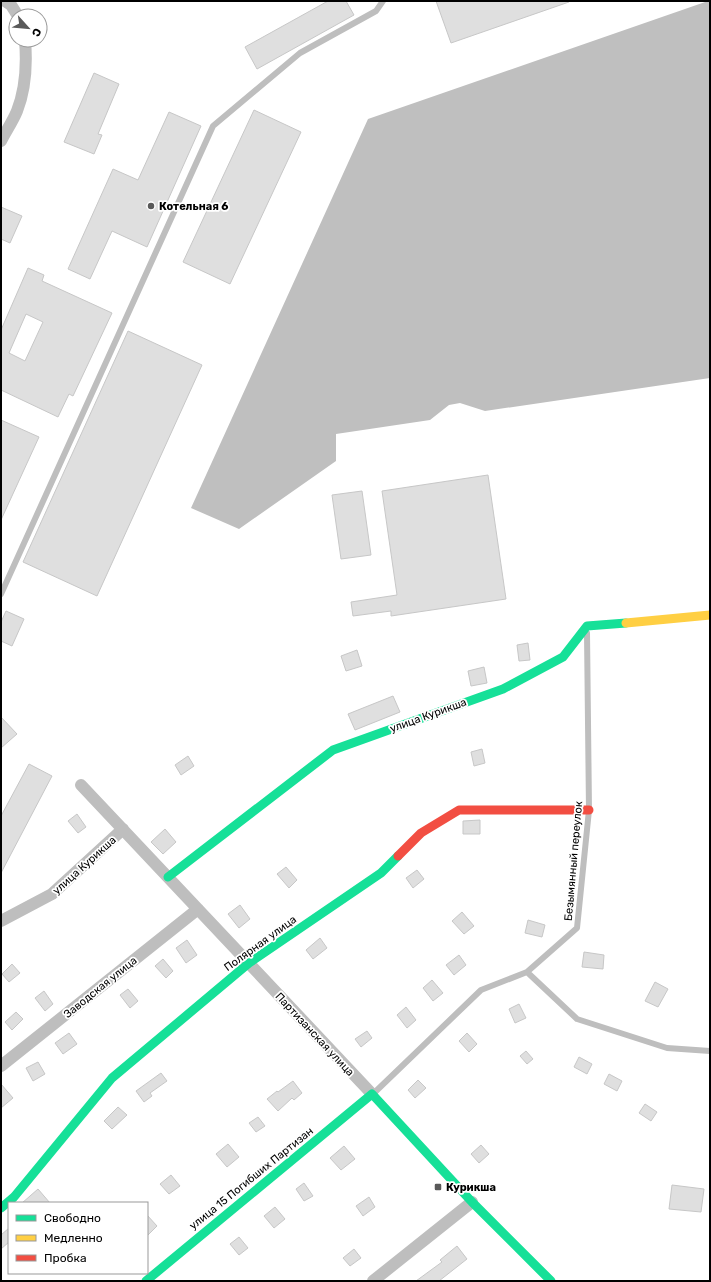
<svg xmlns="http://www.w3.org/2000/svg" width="711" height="1282" font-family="Rubik,sans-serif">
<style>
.water{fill:#bfbfbf}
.building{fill:#dfdfdf;stroke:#c7c7c7;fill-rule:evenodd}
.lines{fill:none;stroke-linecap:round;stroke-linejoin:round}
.lane{stroke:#bebebe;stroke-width:6}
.street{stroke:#bebebe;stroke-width:12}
.fast{stroke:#16e098;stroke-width:9}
.slow{stroke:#ffcf43;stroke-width:9}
.jam{stroke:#f24e42;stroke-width:9}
.poi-dot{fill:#595959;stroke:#fff;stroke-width:1.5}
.labels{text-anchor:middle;stroke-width:3.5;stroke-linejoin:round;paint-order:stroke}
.poi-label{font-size:11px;font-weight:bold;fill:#000;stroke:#fff;text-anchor:start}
.street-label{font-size:11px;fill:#000;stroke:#fff}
</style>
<rect width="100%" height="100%" fill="#fff"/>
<path class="water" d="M708 1H710V378L485 411 460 403 449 405 430 420 336 434V461L239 529 191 508 368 119Z"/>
<path class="building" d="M328 1H346L354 15 257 69 245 47Z
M436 1H568L569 2 451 43Z
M94 73 119 84 98 134 102 135 94 154 64 142Z
M254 110 301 132 230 284 183 262Z
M169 112 201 126 147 247 112 231 90 279 68 269 113 169 138 180Z
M1 207 22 216 10 243 1 239Z
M28 268 44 275 42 281 112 313 73 396 69 394 58 417 1 390V330ZM26 314 43 322 25 361 9 353Z
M128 331 202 365 97 596 23 562Z
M1 420 39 437 1 520Z
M488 475 506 599 391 616V611L353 616 351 602 397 595 382 491Z
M362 491 371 555 341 559 332 495Z
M6 611 24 619 12 646 1 641V622Z
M528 643 530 660 519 661 517 645Z
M357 650 362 666 346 671 341 656Z
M484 667 487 683 471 686 468 671Z
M393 696 400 712 355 730 348 714Z
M1 717 17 734 1 748Z
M482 749 485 763 474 766 471 752Z
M188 756 194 766 181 775 175 765Z
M29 764 52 776 1 873V816Z
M77 814 86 827 78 833 68 821Z
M480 820V834H463V821Z
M165 829 176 842 163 854 151 842Z
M286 867 297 880 289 888 277 874Z
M417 870 424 879 413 888 406 878Z
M240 905 250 919 239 928 228 914Z
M462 912 474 926 464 934 452 921Z
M528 920 545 925 542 937 525 933Z
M320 938 327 948 313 959 306 950Z
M187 940 197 955 186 963 176 948Z
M584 952 604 955 603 969 582 967Z
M459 955 466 965 454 975 446 965Z
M163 959 173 971 166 978 155 966Z
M12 964 20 973 9 982 2 974Z
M432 980 443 993 433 1001 423 988Z
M655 982 668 989 658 1007 645 1001Z
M128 989 138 1001 130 1008 120 995Z
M44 991 53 1004 45 1011 35 998Z
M519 1004 526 1018 515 1023 509 1009Z
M406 1007 416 1020 407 1028 397 1015Z
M16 1012 23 1019 12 1030 5 1022Z
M367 1031 372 1038 361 1047 355 1039Z
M69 1033 77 1044 63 1054 55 1043Z
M467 1033 477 1044 469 1052 459 1041Z
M526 1051 533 1059 527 1064 520 1056Z
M579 1057 592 1064 587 1074 574 1067Z
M38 1062 45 1074 33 1081 26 1068Z
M161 1073 167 1081 150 1093 152 1096 144 1102 136 1091Z
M609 1074 622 1081 617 1091 604 1084Z
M418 1080 426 1088 415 1098 408 1090Z
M293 1081 302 1093 294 1100 292 1098 278 1111 267 1099 277 1091 278 1092Z
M1 1084 13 1098 1 1108Z
M645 1104 657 1112 651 1121 639 1113Z
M118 1107 127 1115 112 1129 104 1121Z
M258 1117 265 1126 256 1132 249 1123Z
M228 1144 239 1157 227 1167 216 1154Z
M481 1145 489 1154 479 1163 471 1154Z
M344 1146 355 1159 341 1170 330 1158Z
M171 1175 180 1186 169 1194 160 1184Z
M304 1183 313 1196 304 1201 296 1189Z
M672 1185 704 1189 701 1212 669 1209Z
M38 1189 50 1203H22Z
M369 1197 375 1207 363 1216 356 1206Z
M275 1207 285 1219 274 1228 264 1216Z
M147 1215 157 1226 147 1236Z
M9 1228V1242L1 1249V1235Z
M239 1237 248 1248 239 1255 230 1244Z
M457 1246 467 1259 439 1281H416L442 1262 440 1260Z
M354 1249 361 1258 350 1266 343 1258Z"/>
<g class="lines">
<path class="lane" d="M1 594 213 126 300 53 376 11 383 1
M527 972 577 1019 667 1048 710 1051
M374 1093 481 990 527 972 577 928 589 810 587 633"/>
<path class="street" d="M5 1 11 5 18 16
M1 141C6 131 13 121 17 111 26 88 27 64 25 40
M81 785 372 1094
M1 921 52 894 123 829
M1 1066 198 909
M373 1281 472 1202"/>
<path class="fast" d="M168 877 333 750 503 689 563 657 587 626 626 623
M1 1208 14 1197 112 1078 249 963 381 873 398 856
M146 1281 372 1094 472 1202 551 1281"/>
<path class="slow" d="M626 623 710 615"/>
<path class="jam" d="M398 856 421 833 459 810H589"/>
</g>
<g class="poi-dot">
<circle cx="151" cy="206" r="4"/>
<rect x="434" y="1183" width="8" height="8" rx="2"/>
</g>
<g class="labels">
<g class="poi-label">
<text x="159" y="210">Котельная 6</text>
<text x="446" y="1191">Курикша</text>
</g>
<g class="street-label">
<text transform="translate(428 715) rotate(-20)" y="4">улица Курикша</text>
<text transform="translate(573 861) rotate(-85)" y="4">Безымянный переулок</text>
<text transform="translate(84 865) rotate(-42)" y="4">улица Курикша</text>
<text transform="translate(260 943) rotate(-36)" y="4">Полярная улица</text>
<text transform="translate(100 987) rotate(-39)" y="4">Заводская улица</text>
<text transform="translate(315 1034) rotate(47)" y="4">Партизанская улица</text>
<text transform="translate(251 1178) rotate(-39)" y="4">улица 15 Погибших Партизан</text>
</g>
</g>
<rect width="711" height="1282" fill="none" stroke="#000000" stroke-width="4"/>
<rect x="8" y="1202" width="140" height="72" fill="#ffffff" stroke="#999999"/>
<rect x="16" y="1215" width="20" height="6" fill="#16e098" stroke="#999999"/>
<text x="44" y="1222" font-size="12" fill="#000000">Свободно</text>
<rect x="16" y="1235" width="20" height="6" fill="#ffcf43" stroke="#999999"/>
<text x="44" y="1242" font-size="12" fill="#000000">Медленно</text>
<rect x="16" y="1255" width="20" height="6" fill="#f24e42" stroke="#999999"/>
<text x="44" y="1262" font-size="12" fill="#000000">Пробка</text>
<g transform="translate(28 28) rotate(117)"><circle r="19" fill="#ffffff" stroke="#999999"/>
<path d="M0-3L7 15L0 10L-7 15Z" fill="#595959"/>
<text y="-6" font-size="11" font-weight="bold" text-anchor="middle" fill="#000000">С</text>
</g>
</svg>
